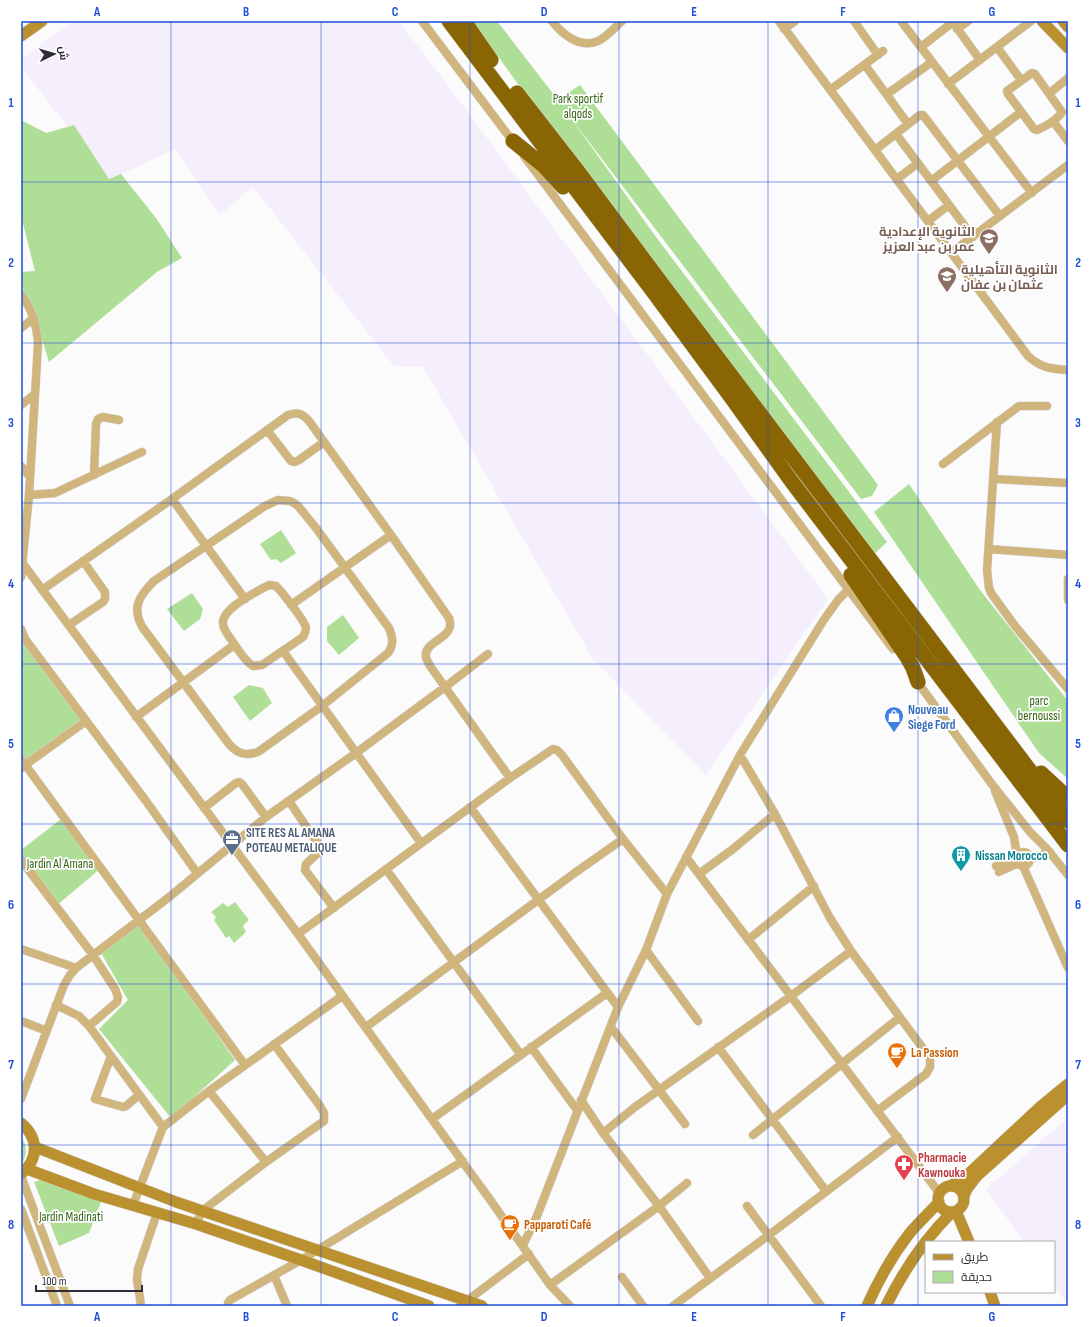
<svg xmlns="http://www.w3.org/2000/svg" width="1089" height="1327" font-family="'Sofia Sans Condensed',Cairo,sans-serif">
<style>
.built{fill:#f4eefd}
.green{fill:#afde97}
.lines{fill:none;stroke-linecap:round;stroke-linejoin:round}
.street-casing{stroke:#d6d5d7;stroke-width:9}
.secondary-casing{stroke:#d6d5d7;stroke-width:12}
.highway-casing{stroke:#d6d5d7;stroke-width:16}
.street{stroke:#d0b57c;stroke-width:8}
.secondary{stroke:#ba912e;stroke-width:11}
.highway{stroke:#896603;stroke-width:15}
.grid{fill:none;stroke:#1d4ed8;stroke-width:1;stroke-opacity:0.55}
.labels{text-anchor:middle;stroke-width:3.5;stroke-linejoin:round;paint-order:stroke}
.park-label{font-size:13px;fill:#356515;stroke:#fff}
.education-label{font-size:13px;font-weight:bold;fill:#785e54;stroke:#fff;text-anchor:end}
.shop-label{font-size:13px;font-weight:bold;fill:#366cbe;stroke:#fff;text-anchor:start}
.service-label{font-size:13px;font-weight:bold;fill:#4e5e75;stroke:#fff;text-anchor:start}
.culture-label{font-size:13px;font-weight:bold;fill:#0d838f;stroke:#fff;text-anchor:start}
.food-label{font-size:13px;font-weight:bold;fill:#c56008;stroke:#fff;text-anchor:start}
.health-label{font-size:13px;font-weight:bold;fill:#be3a42;stroke:#fff;text-anchor:start}
.neatline{fill:none;stroke:#1d4ed8;stroke-width:1.5}
.grid-label{font-size:13px;text-anchor:middle;font-weight:bold;fill:#1d4ed8}
</style>
<rect width="100%" height="100%" fill="#fbfbfb"/>
<path class="built" d="M73 21H398L438 72 828 599 706 775 593 659 423 367 394 366 253 187 220 215 175 149 109 180 21 67V59Z
M1068 1118V1305L1054 1285V1242H1024L986 1189Z"/>
<path class="green" d="M473 21H497L558 100 580 85 878 485 872 496 861 499 570 117 656 237 887 542 873 555C738 378 601 203 473 21Z
M21 120 46 133 74 125 109 179 121 174 156 218 182 258 157 272 49 362C45 348 40 334 35 320 29 304 21 291 21 272L35 271 21 216Z
M909 484 980 590 1068 701V779L1039 753 874 512Z
M281 530 296 553 281 563 276 559 271 560 260 544Z
M192 593 203 609 200 619 184 631 167 609Z
M343 615 359 638 339 655 327 641V627Z
M21 627 86 719 23 762 21 760Z
M249 685 263 688 272 703 250 721 233 697Z
M61 819 101 868 56 906 21 857V850Z
M235 902 249 920 243 926 246 932 234 943 229 936 226 938 214 920 216 917 211 912 223 903 228 907Z
M137 921 235 1060 171 1118 99 1029 128 1000 101 953Z
M21 1137C28 1146 27 1156 21 1165Z
M41 1180 101 1202 89 1233 59 1246 34 1182Z"/>
<g class="lines">
<g class="street-casing">
<path id="street" d="M422 21 514 143
M552 21C562 34 580 49 598 41 607 37 615 27 622 21
M779 21 1028 356C1041 368 1051 369 1068 370
M854 21 878 55
M901 21 1032 193
M952 21 980 60
M784 29 795 21
M957 29 968 21
M921 47 953 22
M997 47 1021 80
M865 65 908 124
M1032 73 1035 74 1062 112C1058 119 1045 127 1037 130L1034 129 1008 94 1007 91Z
M948 84 1031 21
M830 90 883 51
M1050 93 1068 78
M887 94 932 62
M1053 121 1068 141
M896 134 973 237
M875 150 920 115H923L1000 216
M524 156 893 649
M897 179 918 163
M931 181 1021 112
M928 221 949 205
M952 252 1068 165
M21 294C32 309 37 326 38 344L29 495 21 577
M21 328 34 318
M21 405 35 394
M997 422 987 570 989 588 991 593 1015 626 1068 689
M267 430 291 461 295 462 299 460 324 442
M943 464 1019 406H1047
M21 466 30 477
M94 475 96 424 98 419 103 417 119 420
M994 479 1068 483
M29 495 55 493 142 452
M172 499 245 599
M278 500 290 501 294 503 298 506 316 528 389 628C393 638 394 644 388 653L322 706 258 752C245 756 238 754 229 744L143 628C131 608 139 596 154 581L265 506Z
M989 549 1068 555
M21 561 298 934 491 1201 550 1285 570 1306
M1068 579V600
M269 585 276 586C282 592 305 621 306 628 306 632 304 635 303 637L262 665 253 666C245 661 238 650 233 642 229 636 223 630 223 623 222 608 258 591 269 585Z
M42 590 172 499 288 415C297 412 302 413 309 421L391 535 449 618C457 639 423 640 426 657 426 660 429 663 430 666L510 778
M291 605 391 535
M69 625 103 602 105 599V592L83 561
M21 629 25 639 146 801 197 873
M283 651 421 843
M916 680 991 783 1030 832 1047 849 1068 875
M136 717 234 645
M740 755 775 814 830 918 851 951 930 1058V1067L926 1074 877 1111
M21 759 245 1065
M21 768 86 721
M995 791 1014 837 1017 856
M289 801 320 847V851L306 864 305 870 334 908
M470 807 618 1007
M204 808 236 783 239 782 242 784 266 817
M1016 859a7 7 0 1 1 14 0a7 7 0 1 1-14 0Z
M686 857 940 1194
M1030 859 1050 852
M21 860 93 955 115 989 118 997 117 1002 89 1026
M996 866 1016 857
M1023 866 1068 968
M386 869 521 1055
M999 872 1018 863
M699 874 733 849 775 814
M298 934 510 778 553 749 557 750 562 755 623 839 667 894
M748 940 814 886
M21 949 76 968
M646 950 698 1021
M56 1005 79 1016 89 1026 163 1127
M21 1021 47 1031
M366 1027 576 872 623 839
M611 1027 685 1124
M531 1047 577 1110
M718 1047 826 1191
M111 1056 95 1099 123 1107 126 1106 139 1095
M209 1091 266 1162
M21 1099 64 985 70 975 76 968 168 898 266 817 356 753 445 687 488 654
M581 1100 603 1133 659 1206 710 1278
M432 1119 607 993
M603 1133 635 1107 791 996 851 951
M753 1135 900 1017
M21 1176 70 1306
M133 1205 163 1127 209 1091 342 996
M747 1206 821 1306
M21 1209 57 1306
M196 1224 202 1211 266 1162 324 1121V1113L320 1106 274 1044
M523 1245 537 1216 618 1007 646 950 667 894 740 755 823 621 838 600 849 589
M274 1275 287 1306
M622 1277 643 1306
M550 1285 659 1206 687 1183
M141 1306 140 1298 137 1280 138 1269 157 1213
M228 1306V1303L230 1300 301 1260 463 1161
M460 1306 529 1254
M673 1306 769 1235 898 1137"/>
</g>
<g class="secondary-casing">
<path id="secondary" d="M1042 21 1068 48
M1063 21 1068 27
M21 36 42 21
M21 1123C39 1138 39 1159 21 1174
M35 1147 176 1202 482 1306
M27 1169 94 1194 196 1224 301 1260 429 1306
M950 1186 964 1178 1040 1107 1068 1084
M938 1199a13 13 0 1 1 26 0a13 13 0 1 1-26 0Z
M964 1196 967 1189 977 1176 1068 1095
M956 1211 969 1242
M990 1292 995 1306
M867 1306C878 1281 892 1256 909 1234 918 1223 929 1213 939 1202
M886 1306C903 1271 924 1240 952 1212"/>
</g>
<g class="highway-casing">
<path id="highway" d="M449 21 655 294 731 397 792 482 1068 845
M464 21 491 60
M517 93 577 170 662 284 1068 821
M513 141 544 166 563 187
M851 575 907 657 913 668 918 682
M1041 773 1068 798"/>
</g>
<use href="#street" class="street"/>
<use href="#secondary" class="secondary"/>
<use href="#highway" class="highway"/>
</g>
<path class="grid" d="M171 21V1306M321 21V1306M470 21V1306M619 21V1306M768 21V1306M918 21V1306M21 182H1068M21 343H1068M21 503H1068M21 664H1068M21 824H1068M21 984H1068M21 1145H1068"/>
<defs>
<g id="school-pin" transform="scale(1)"><path d="M0 17L-7.5 6A9.5 9.5 0 1 1 7.5 6Z" fill="#8d6e63" stroke="#fff"/><path d="M0-5L7-2L0 1L-7-2ZM-4 1L0 2.5L4 1V4Q0 6-4 4Z" fill="#fff"/></g>
<g id="shop-pin" transform="scale(1)"><path d="M0 17L-7.5 6A9.5 9.5 0 1 1 7.5 6Z" fill="#3f7fe0" stroke="#fff"/><path d="M-5-2.5h2.3a2.7 3.5 0 0 1 5.4 0H5L5.5 6h-11ZM-1.5-2.5h3a1.5 2.3 0 0 0-3 0Z" fill="#fff"/></g>
<g id="office-pin" transform="scale(1)"><path d="M0 17L-7.5 6A9.5 9.5 0 1 1 7.5 6Z" fill="#5c6f8a" stroke="#fff"/><path d="M-6-3h4V-5.5h4V-3h4V5H-6ZM-1-4.5V-3h2v-1.5ZM-6 0V1H6V0Z" fill="#fff"/></g>
<g id="building-pin" transform="scale(1)"><path d="M0 17L-7.5 6A9.5 9.5 0 1 1 7.5 6Z" fill="#0f9aa8" stroke="#fff"/><path d="M-4-6H4V6H1V3H-1V6H-4ZM-2.5-4.3h1.7v1.8h-1.7ZM.8-4.3h1.7v1.8H.8ZM-2.5-1h1.7V.8h-1.7ZM.8-1h1.7V.8H.8Z" fill="#fff"/></g>
<g id="cafe-pin" transform="scale(1)"><path d="M0 17L-7.5 6A9.5 9.5 0 1 1 7.5 6Z" fill="#e8710a" stroke="#fff"/><path d="M-5.5-4.5H6V0H3Q3 3.5 0 3.5H-2.5Q-5.5 3.5-5.5 0ZM3-3.2v2h1.7v-2ZM-6 4.5H4V6H-6Z" fill="#fff"/></g>
<g id="pharmacy-pin" transform="scale(1)"><path d="M0 17L-7.5 6A9.5 9.5 0 1 1 7.5 6Z" fill="#e0444e" stroke="#fff"/><path d="M-2-6h4v4h4v4h-4v4h-4v-4h-4v-4h4Z" fill="#fff"/></g>
</defs>
<g fill-rule="evenodd">
<use href="#school-pin" x="989" y="238"/>
<use href="#school-pin" x="947" y="276"/>
<use href="#shop-pin" x="894" y="716"/>
<use href="#office-pin" x="232" y="839"/>
<use href="#building-pin" x="961" y="855"/>
<use href="#cafe-pin" x="897" y="1052"/>
<use href="#pharmacy-pin" x="904" y="1164"/>
<use href="#cafe-pin" x="510" y="1224"/>
</g>
<g class="labels">
<g class="park-label">
<text x="578" y="103">Park sportif<tspan x="578" dy="15">alqods</tspan></text>
<text x="1039" y="705">parc<tspan x="1039" dy="15">bernoussi</tspan></text>
<text x="60" y="868">Jardin Al Amana</text>
<text x="71" y="1221">Jardin Madinati</text>
</g>
<g class="education-label">
<text x="975" y="236">الثانوية الإعدادية<tspan x="975" dy="15">عمر بن عبد العزيز</tspan></text>
<text x="961" y="274" text-anchor="start">الثانوية التأهيلية<tspan x="961" dy="15">عثمان بن عفان</tspan></text>
</g>
<g class="shop-label">
<text x="908" y="714">Nouveau<tspan x="908" dy="15">Siege Ford</tspan></text>
</g>
<g class="service-label">
<text x="246" y="837">SITE RES AL AMANA<tspan x="246" dy="15">POTEAU METALIQUE</tspan></text>
</g>
<g class="culture-label">
<text x="975" y="860">Nissan Morocco</text>
</g>
<g class="food-label">
<text x="911" y="1057">La Passion</text>
<text x="524" y="1229">Papparoti Café</text>
</g>
<g class="health-label">
<text x="918" y="1162">Pharmacie<tspan x="918" dy="15">Kawnouka</tspan></text>
</g>
</g>
<rect width="1089" height="1327" fill="none" stroke="#ffffff" stroke-width="44"/>
<rect x="925" y="1241" width="130" height="52" fill="#ffffff" stroke="#acaaae"/>
<rect x="933" y="1254" width="20" height="6" fill="#ba912e" stroke="#acaaae"/>
<text x="961" y="1261" font-size="12" fill="#2f2a35">طريق</text>
<rect x="933" y="1271" width="20" height="12" fill="#afde97" stroke="#acaaae"/>
<text x="961" y="1281" font-size="12" fill="#2f2a35">حديقة</text>
<g transform="translate(54 54) rotate(85)" stroke="#ffffff" stroke-width="3" paint-order="stroke">
<path d="M0-3L7 15L0 10L-7 15Z" fill="#2f2a35"/>
<text y="-6" font-size="11" font-weight="bold" text-anchor="middle" fill="#2f2a35">ش</text>
</g>
<path d="M36 1285v6h106v-6" fill="none" stroke="#2f2a35" stroke-width="2"/>
<text x="42" y="1285" font-size="12" fill="#2f2a35" stroke="#ffffff" stroke-width="3" paint-order="stroke">100 m</text>
<rect x="22" y="22" width="1045" height="1283" class="neatline"/>
<g class="grid-label">
<text x="97" y="16">A</text>
<text x="246" y="16">B</text>
<text x="395" y="16">C</text>
<text x="544" y="16">D</text>
<text x="694" y="16">E</text>
<text x="843" y="16">F</text>
<text x="992" y="16">G</text>
<text x="11" y="107">1</text>
<text x="1078" y="107">1</text>
<text x="11" y="267">2</text>
<text x="1078" y="267">2</text>
<text x="11" y="427">3</text>
<text x="1078" y="427">3</text>
<text x="11" y="588">4</text>
<text x="1078" y="588">4</text>
<text x="11" y="748">5</text>
<text x="1078" y="748">5</text>
<text x="11" y="909">6</text>
<text x="1078" y="909">6</text>
<text x="11" y="1069">7</text>
<text x="1078" y="1069">7</text>
<text x="11" y="1229">8</text>
<text x="1078" y="1229">8</text>
<text x="97" y="1321">A</text>
<text x="246" y="1321">B</text>
<text x="395" y="1321">C</text>
<text x="544" y="1321">D</text>
<text x="694" y="1321">E</text>
<text x="843" y="1321">F</text>
<text x="992" y="1321">G</text>
</g>
</svg>
